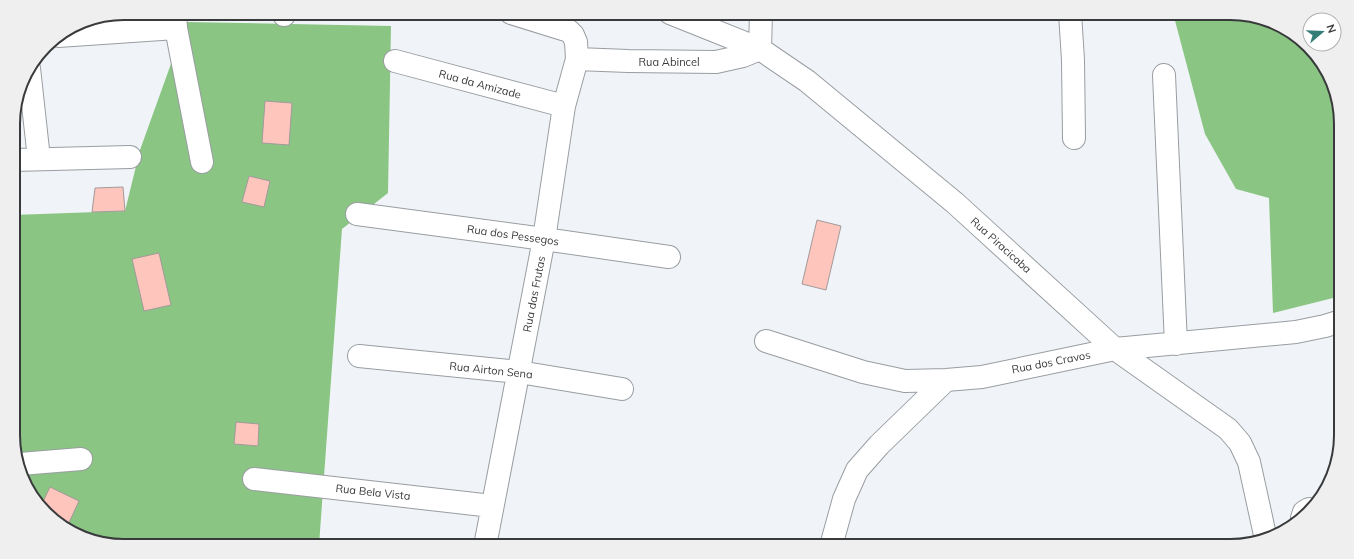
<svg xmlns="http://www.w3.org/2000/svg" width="1354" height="559" font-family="Mulish,sans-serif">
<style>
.forest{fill:#8ac583}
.building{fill:#fec5bd;stroke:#a19a99}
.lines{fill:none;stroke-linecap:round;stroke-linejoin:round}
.minor-casing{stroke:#999da1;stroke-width:24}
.minor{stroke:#fff;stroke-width:22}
.labels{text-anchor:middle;stroke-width:3.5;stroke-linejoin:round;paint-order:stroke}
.street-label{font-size:11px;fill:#393a3c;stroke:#fff}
.rim{fill:none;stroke:#393a3c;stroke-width:2}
</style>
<rect width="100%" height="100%" fill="#f0f4f8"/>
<path class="forest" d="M1173 13H1230L1272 21 1318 56 1340 109 1341 296 1273 313 1269 198 1236 189 1205 134Z
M186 22 391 26 388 193 342 229 319 545 321 546H124L82 538 36 503 15 453 18 452 14 413 13 215 125 211 140 150Z"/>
<path class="building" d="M265 101 292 103 289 145 262 143Z
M249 176 270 181 264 207 242 202Z
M123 187 125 211 92 212 95 188Z
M817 220 841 226 826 290 802 284Z
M159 253 171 305 144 311 132 259Z
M236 422 259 424 258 446 234 444Z
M50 487 79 501 67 527 41 506Z"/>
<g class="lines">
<g class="minor-casing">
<path id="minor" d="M175 13 176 28 202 162
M670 13 760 49 807 81 955 203 1115 349 1228 429 1240 443 1249 462 1265 535
M1070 13 1073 60 1074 138
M284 15V13
M58 36 176 28
M760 49 761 13
M577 59 628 61 716 62 743 56 760 49
M395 61 564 106
M29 68 39 159
M1164 75 1176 344
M13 160 130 157
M357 214 544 239 669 257
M766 341 863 372 905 381 946 380 982 377 1115 349 1296 332 1325 326 1341 321
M359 356 519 372 622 389
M20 464 81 459
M254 479 492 506
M1302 518 1304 512 1309 509
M485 546 544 239 564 106 577 59 576 42 573 35 569 31 511 13
M831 546 844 499 857 470 879 445 946 380"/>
</g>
<use href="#minor" class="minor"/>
</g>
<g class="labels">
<g class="street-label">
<text x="669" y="66">Rua Abincel</text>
<text transform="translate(480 84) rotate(15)" y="4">Rua da Amizade</text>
<text transform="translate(513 235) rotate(8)" y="4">Rua dos Pessegos</text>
<text transform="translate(1001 245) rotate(42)" y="4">Rua Piracicaba</text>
<text transform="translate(534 294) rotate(-79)" y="4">Rua das Frutas</text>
<text transform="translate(1051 362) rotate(-11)" y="4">Rua dos Cravos</text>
<text transform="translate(491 370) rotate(6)" y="4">Rua Airton Sena</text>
<text transform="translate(373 492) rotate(6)" y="4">Rua Bela Vista</text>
</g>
</g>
<path d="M0 0H1354V559H0ZM124 20H1230A104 104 0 0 1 1334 124V435A104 104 0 0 1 1230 539H124A104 104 0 0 1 20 435V124A104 104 0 0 1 124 20Z" fill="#efefef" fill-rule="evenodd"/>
<path class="rim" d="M124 20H1230A104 104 0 0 1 1334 124V435A104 104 0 0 1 1230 539H124A104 104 0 0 1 20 435V124A104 104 0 0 1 124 20Z"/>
<g transform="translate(1322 32) rotate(71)"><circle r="19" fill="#ffffff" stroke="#b0b0b1"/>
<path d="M0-3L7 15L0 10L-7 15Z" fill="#357d77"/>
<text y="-6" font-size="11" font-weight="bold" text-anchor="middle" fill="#393a3c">N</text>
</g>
</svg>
